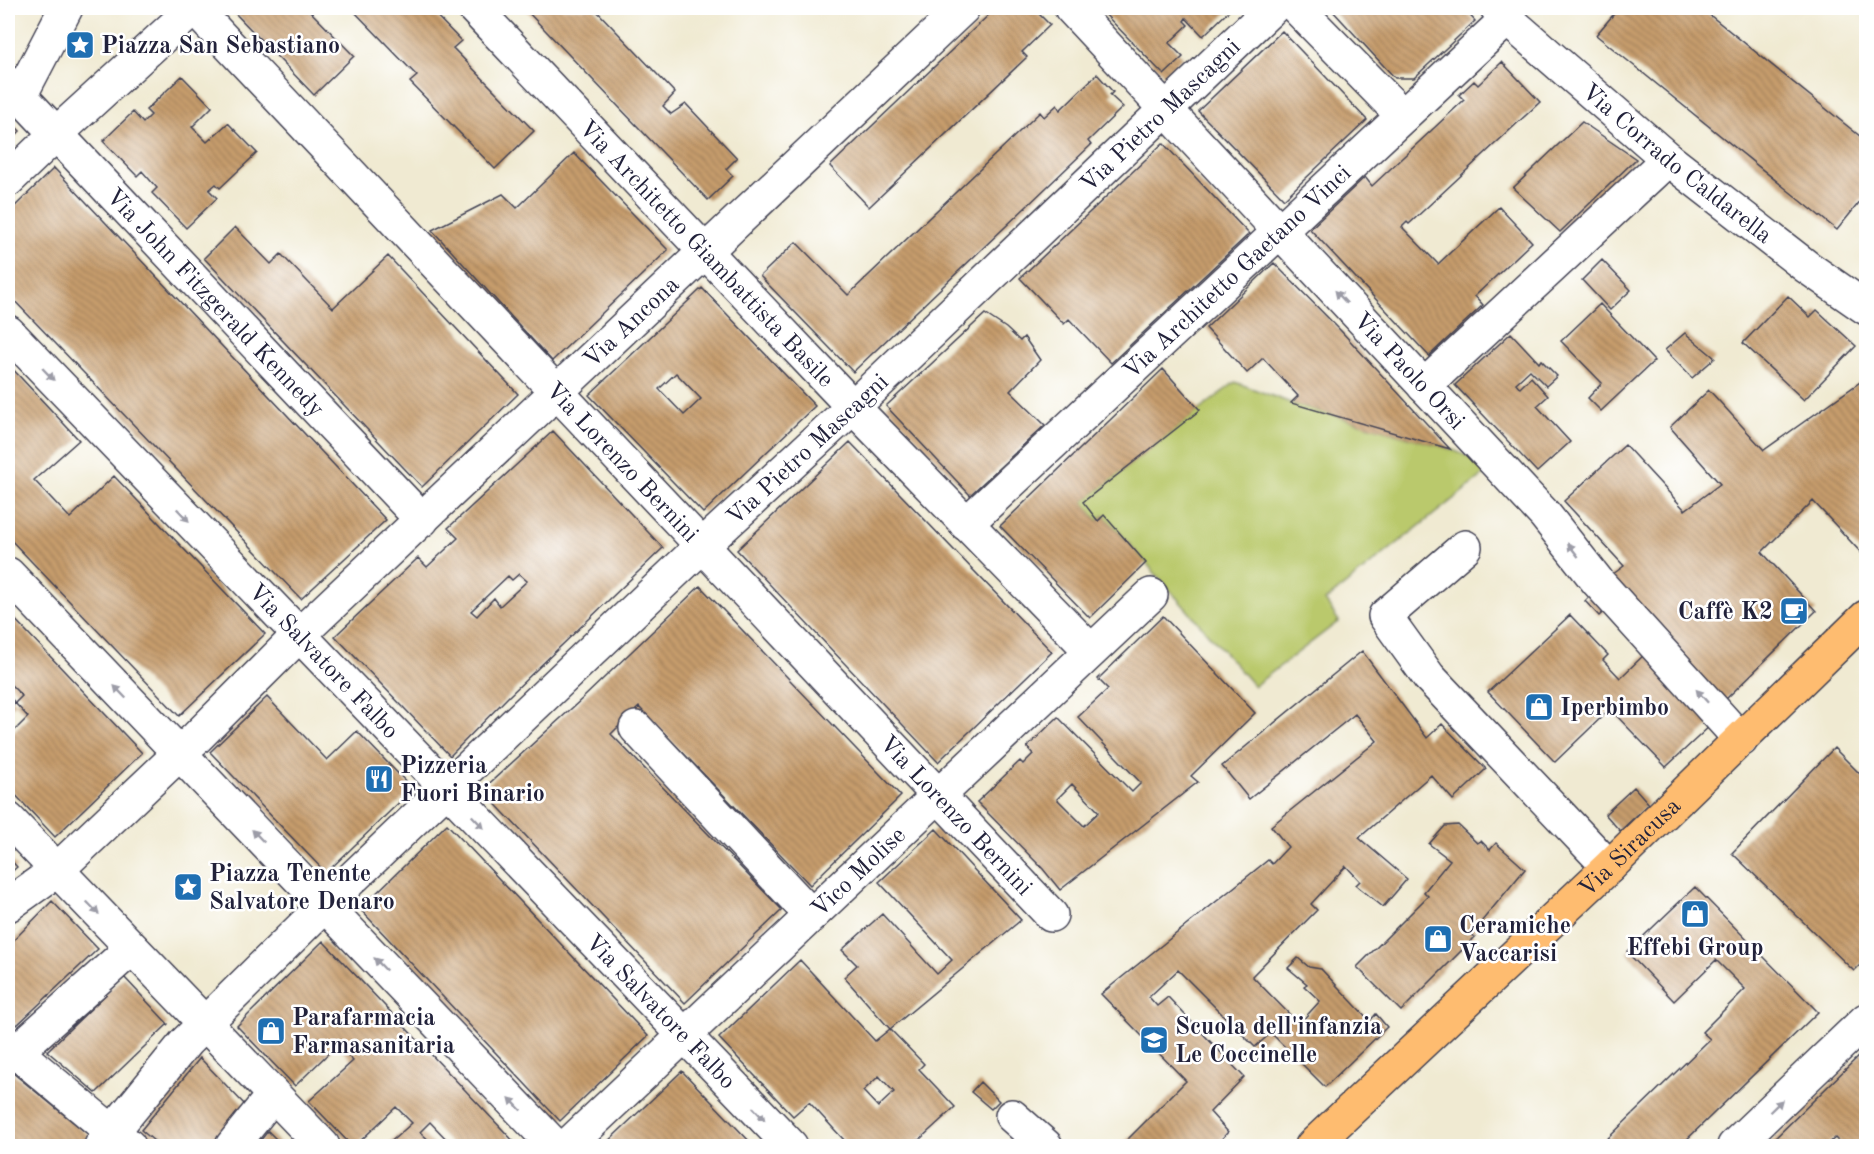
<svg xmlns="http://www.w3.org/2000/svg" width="1874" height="1154" font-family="'Old Standard TT',serif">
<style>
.grass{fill:#bac96c;stroke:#6e7654;stroke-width:1.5}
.building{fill:url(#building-back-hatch);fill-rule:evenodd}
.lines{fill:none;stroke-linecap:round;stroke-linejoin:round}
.minor-casing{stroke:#414052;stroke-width:36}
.major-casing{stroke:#414052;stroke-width:36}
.minor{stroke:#fff;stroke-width:33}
.major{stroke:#febc70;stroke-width:33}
.oneway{fill:#9c9ca7}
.labels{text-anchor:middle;stroke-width:5;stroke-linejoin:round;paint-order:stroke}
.poi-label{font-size:24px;font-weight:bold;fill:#22223b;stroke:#fff;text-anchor:start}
.street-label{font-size:24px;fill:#22223b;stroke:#fff}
</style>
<defs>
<pattern id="building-back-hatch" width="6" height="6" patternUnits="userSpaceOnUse" patternTransform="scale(1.5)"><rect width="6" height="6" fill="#c69c6c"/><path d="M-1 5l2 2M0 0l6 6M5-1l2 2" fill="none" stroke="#a07f5a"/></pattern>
</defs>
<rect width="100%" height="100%" fill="#fff"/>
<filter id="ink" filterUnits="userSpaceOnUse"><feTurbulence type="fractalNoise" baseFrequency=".0167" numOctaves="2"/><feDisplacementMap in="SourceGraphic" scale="12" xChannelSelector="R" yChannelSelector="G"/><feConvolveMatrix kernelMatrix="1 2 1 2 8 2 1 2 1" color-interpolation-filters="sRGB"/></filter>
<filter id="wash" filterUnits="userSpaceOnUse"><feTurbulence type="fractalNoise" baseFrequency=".008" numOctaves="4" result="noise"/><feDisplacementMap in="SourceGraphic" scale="24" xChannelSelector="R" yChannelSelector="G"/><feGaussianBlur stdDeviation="1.35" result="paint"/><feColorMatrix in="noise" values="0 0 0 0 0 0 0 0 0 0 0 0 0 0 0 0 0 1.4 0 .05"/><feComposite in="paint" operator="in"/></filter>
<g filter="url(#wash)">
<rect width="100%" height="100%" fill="#f0ead2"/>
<path class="grass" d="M1235 382 1291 403 1450 449 1480 461 1486 473 1325 601 1339 621 1254 686 1104 515 1098 521 1083 502Z"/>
<g id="blocks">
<path class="building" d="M234 8H307L354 56 314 95 232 10Z
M351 8H429L461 41 453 48 534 131 495 169 410 82 417 76Z
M524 8H594L675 93 663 106 671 114 686 104 737 158 726 169 733 176 708 200Z
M996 8H1033L1050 25 1022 52 1027 57 869 207 830 166Z
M1099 8H1232L1203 36 1186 18 1184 21 1188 25 1169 43 1183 57 1164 75Z
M1330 8H1463L1475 21 1414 78H1395Z
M1619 8H1701L1866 141V194L1837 230 1596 35Z
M1282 31 1367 120 1284 199 1198 111Z
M1502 62 1540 102 1409 224 1407 222 1402 227 1438 264 1499 207 1532 242 1475 296 1483 305 1429 356 1310 229 1365 177 1372 186 1464 100 1459 95 1474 81 1478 85Z
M1097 74 1113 92 1110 95 1123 107 1088 141 1091 145 853 372 760 276 796 242 848 295 1040 112 1044 117 1057 105 1060 110Z
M182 76 212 107 192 127 207 142 228 123 257 153 220 188 216 184 209 190 217 198 186 228 152 193 157 188 142 171 137 176 103 141 133 112 143 123 151 115 146 110Z
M8 119 20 131 8 143Z
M1582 122 1636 159 1560 232 1513 188Z
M1163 143 1249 234 1111 363 1069 319 1064 324 1020 278Z
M574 153 668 250 552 361 432 230 503 194 517 208Z
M54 168 386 520 301 599 8 294V213Z
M235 227 271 264 281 254 333 308 388 256 518 394 422 487 204 258Z
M1602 260 1631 290 1610 310 1582 280Z
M1274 263 1341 331 1450 449 1291 403 1298 396 1263 358 1247 373 1206 328Z
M702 288 815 406 703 513 589 395ZM676 373 701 399 684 415 659 389Z
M1788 296 1810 317 1817 310 1856 346 1804 400 1743 343Z
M1600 304 1654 361 1601 411 1588 398 1602 383 1561 341Z
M985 314 1006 328 1020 341 1024 337 1040 360 1010 391 1045 425 970 495 886 406Z
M1511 333 1539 363 1541 360 1557 376 1546 386 1530 370 1516 383 1520 388 1531 377 1548 396 1537 406 1570 442 1537 472 1455 385Z
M1685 333 1715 358 1692 378 1665 350Z
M8 364 79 440 34 480 70 518 114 476 265 634 179 716 8 537Z
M1163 369 1200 410 1083 502 1098 521 1104 515 1146 563 1090 618 1000 526Z
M1866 378V459L1861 464 1866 470V558L1813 501 1762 552 1816 611 1724 701 1605 580 1624 566 1564 501 1625 445 1685 510 1720 484 1670 427 1709 390 1764 450Z
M553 431 663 548 509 696 450 756 335 636 418 558 427 567 458 538 448 528ZM519 574 527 581 500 606 494 598 477 616 471 611 508 576 512 580Z
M850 442 1052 652 938 762 737 550Z
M700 586 901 796 810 885 639 707 616 729 611 734 782 910 685 1003 482 790 583 698Z
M1595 591 1610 606 1599 616 1585 601Z
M8 612 142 753 55 837 8 787V737L28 717 15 703 22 696 8 682Z
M1570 615 1608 655 1603 660 1620 678 1646 653 1712 724 1666 767 1610 709 1555 762 1488 692Z
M1163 616 1255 713 1191 776 1198 782 1060 890 1043 869 977 802 1020 761 1023 764 1033 754 1027 747 1058 717 1132 792 1141 783 1078 717 1108 689 1098 679ZM1072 784 1099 812 1084 826 1057 799Z
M1362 651 1427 738 1442 724 1486 769 1453 800 1431 775 1359 838 1407 879 1383 907 1356 885 1360 881 1346 866 1311 904 1317 910 1252 976 1299 1024 1320 1001 1304 986 1307 984 1288 968 1298 958 1309 967 1321 969 1370 1021 1376 1014 1387 1027 1325 1087 1271 1033 1255 1047 1178 970 1149 997 1157 1006 1168 997 1244 1077 1210 1112 1228 1132 1215 1146H1121L1186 1081 1101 994 1268 860 1272 864 1288 847 1271 826 1377 741 1355 714 1249 799 1222 766Z
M8 695 15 703 8 710Z
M267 697 327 760 357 731 413 789 326 873 210 752Z
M1834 748 1866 780V959L1854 971 1732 853Z
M1634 787 1649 804 1620 831 1605 814Z
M447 824 648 1036 560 1121 360 909Z
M1458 825 1477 843 1481 841 1490 850 1496 843 1525 869 1471 934 1475 937 1401 1011 1357 967 1428 896 1424 892 1450 860 1429 844 1445 826Z
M936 829 1021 920 890 1029 844 977 857 965 842 950 882 914 937 974 952 960 879 882Z
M8 857 17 867 8 875Z
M1695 887 1818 1012 1680 1146H1600L1710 1039 1702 1032 1745 989 1716 960 1674 1001 1627 952Z
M52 901 98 949 17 1025 8 1018V946Z
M323 941 465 1090 518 1146H451L452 1145 430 1122 420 1132 435 1146H386L412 1123 396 1107 355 1146H352L309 1101 353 1061 337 1045 295 1086 237 1026Z
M800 960 875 1041 890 1029 924 1064 919 1069 955 1107 919 1140 925 1146H839L838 1145 844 1140 809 1102 793 1116 719 1038ZM879 1076 894 1092 878 1107 863 1091Z
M124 977 168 1024 96 1093 47 1051Z
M1866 1049V1146H1839L1841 1144 1835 1138 1826 1146H1767Z
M200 1058 246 1106 211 1146H160L141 1130Z
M8 1069 90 1136 82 1146H8Z
M682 1071 754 1146H603Z
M980 1082 999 1101 991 1109 971 1092Z
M268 1131 283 1146H256Z"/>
</g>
</g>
<g filter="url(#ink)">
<use href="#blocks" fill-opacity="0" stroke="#414052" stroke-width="1.5"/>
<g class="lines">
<g class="minor-casing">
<g id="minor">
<path id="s1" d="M194 8 1051 915"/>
<path id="s2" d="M474 8 853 407 1091 651"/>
<path id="s3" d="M1071 8 1545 515 1598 582 1741 740"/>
<path d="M1297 8 1403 116"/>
<path id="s4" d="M1497 8 1507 19 1668 159 1807 267 1866 308"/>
<path id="s5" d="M8 83 422 520"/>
<path d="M20 96 66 8"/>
<path d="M8 180 56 134 194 8"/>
<path id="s6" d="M8 332 791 1146"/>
<path d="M1424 386 1668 159"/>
<path id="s7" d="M966 524 1507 19"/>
<path d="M1465 547 1385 616 1429 677 1609 867"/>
<path d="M8 574 555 1146"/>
<path d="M636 728 811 915"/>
<path d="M8 819 323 1146"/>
<path id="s8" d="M8 905 57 870 197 737 299 635 963 8"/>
<path d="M8 1045 129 1146"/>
<path d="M16 1052 132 948"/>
<path d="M1012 1116 1046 1146"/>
<path id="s9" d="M101 1146 186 1042 341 889 702 546 853 407 1272 8"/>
<path d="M232 1146 273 1095"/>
<path id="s10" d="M567 1146 1151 595"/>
<path d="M1734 1146 1866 1020"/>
</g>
</g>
<g class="major-casing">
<g id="major">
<path id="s11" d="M1312 1146 1609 867 1866 617"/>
</g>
</g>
<use href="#minor" class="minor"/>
<use href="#major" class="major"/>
</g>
<defs><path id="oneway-solid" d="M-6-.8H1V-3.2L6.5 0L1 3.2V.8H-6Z" transform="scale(1.5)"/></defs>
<g class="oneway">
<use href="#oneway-solid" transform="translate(1341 297) rotate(-133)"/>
<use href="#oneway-solid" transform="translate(48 374) rotate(46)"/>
<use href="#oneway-solid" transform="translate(183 515) rotate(46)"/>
<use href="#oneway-solid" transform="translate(1573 550) rotate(-128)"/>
<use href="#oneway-solid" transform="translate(120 692) rotate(-134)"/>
<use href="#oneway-solid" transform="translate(1702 696) rotate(-132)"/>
<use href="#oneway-solid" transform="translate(478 822) rotate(46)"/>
<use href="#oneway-solid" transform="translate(258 836) rotate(-134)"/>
<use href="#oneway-solid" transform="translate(93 908) rotate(46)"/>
<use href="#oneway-solid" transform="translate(380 964) rotate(-134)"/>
<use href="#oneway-solid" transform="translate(515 1104) rotate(-134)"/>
<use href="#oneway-solid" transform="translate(1776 1106) rotate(-44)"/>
<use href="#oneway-solid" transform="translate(759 1114) rotate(47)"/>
</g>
</g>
<defs>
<g id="sight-square" transform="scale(1.5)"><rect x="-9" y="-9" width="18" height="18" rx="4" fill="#1f6fb2" stroke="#fff"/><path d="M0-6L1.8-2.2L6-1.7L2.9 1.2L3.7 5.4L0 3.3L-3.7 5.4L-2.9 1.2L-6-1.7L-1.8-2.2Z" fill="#fff"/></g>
<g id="cafe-square" transform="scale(1.5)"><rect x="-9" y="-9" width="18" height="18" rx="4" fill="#1f6fb2" stroke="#fff"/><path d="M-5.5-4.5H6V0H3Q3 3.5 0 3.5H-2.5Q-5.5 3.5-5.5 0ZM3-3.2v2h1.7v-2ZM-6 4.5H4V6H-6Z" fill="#fff"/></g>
<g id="shop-square" transform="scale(1.5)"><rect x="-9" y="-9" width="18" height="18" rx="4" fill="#1f6fb2" stroke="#fff"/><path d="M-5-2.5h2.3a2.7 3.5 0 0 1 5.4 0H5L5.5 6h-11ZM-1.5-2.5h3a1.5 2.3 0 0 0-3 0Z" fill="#fff"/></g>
<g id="restaurant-square" transform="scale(1.5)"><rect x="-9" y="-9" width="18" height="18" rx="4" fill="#1f6fb2" stroke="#fff"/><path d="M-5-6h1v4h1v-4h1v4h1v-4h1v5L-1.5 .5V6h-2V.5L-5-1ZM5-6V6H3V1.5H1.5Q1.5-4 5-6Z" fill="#fff"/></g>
<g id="school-square" transform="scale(1.5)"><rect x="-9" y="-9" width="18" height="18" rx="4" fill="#1f6fb2" stroke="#fff"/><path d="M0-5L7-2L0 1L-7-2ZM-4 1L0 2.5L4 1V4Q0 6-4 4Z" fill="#fff"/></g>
</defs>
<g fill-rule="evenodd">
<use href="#sight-square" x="80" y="45"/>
<use href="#cafe-square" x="1794" y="611"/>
<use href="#shop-square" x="1539" y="707"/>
<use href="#restaurant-square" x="379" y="779"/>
<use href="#sight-square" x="188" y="887"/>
<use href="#shop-square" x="1695" y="914"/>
<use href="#shop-square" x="1438" y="939"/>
<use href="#shop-square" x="271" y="1031"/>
<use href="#school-square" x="1154" y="1040"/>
</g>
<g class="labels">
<g class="poi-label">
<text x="101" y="53">Piazza San Sebastiano</text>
<text x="1773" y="619" text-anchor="end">Caffè K2</text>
<text x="1560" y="715">Iperbimbo</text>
<text x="400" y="773">Pizzeria<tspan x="400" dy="28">Fuori Binario</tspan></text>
<text x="209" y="881">Piazza Tenente<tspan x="209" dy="28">Salvatore Denaro</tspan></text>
<text x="1459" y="933">Ceramiche<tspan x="1459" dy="28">Vaccarisi</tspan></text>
<text x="1695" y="955" text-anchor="middle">Effebi Group</text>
<text x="292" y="1025">Parafarmacia<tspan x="292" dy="28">Farmasanitaria</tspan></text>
<text x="1175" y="1034">Scuola dell'infanzia<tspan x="1175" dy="28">Le Coccinelle</tspan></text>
</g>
<g class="street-label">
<text dy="8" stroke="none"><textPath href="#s9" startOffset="1479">Via Pietro Mascagni</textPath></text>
<text dy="8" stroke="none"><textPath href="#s4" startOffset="238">Via Corrado Caldarella</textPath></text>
<text dy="8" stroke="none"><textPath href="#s2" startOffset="338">Via Architetto Giambattista Basile</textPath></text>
<text dy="8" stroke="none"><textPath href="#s7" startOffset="370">Via Architetto Gaetano Vinci</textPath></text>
<text dy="8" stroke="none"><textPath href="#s5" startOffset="302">Via John Fitzgerald Kennedy</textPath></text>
<text dy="8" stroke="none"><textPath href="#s8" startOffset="854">Via Ancona</textPath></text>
<text dy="8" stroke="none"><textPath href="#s3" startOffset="496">Via Paolo Orsi</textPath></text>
<text dy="8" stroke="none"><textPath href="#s9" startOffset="993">Via Pietro Mascagni</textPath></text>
<text dy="8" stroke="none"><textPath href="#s1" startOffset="624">Via Lorenzo Bernini</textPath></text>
<text dy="8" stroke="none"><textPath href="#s6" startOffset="456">Via Salvatore Falbo</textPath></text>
<text dy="8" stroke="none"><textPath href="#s1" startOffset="1110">Via Lorenzo Bernini</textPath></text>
<text dy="8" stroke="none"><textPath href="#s11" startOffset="436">Via Siracusa</textPath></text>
<text dy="8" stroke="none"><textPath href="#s10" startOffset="400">Vico Molise</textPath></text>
<text dy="8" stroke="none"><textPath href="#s6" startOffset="942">Via Salvatore Falbo</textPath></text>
</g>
</g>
<rect width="1874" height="1154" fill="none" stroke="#fff" stroke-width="30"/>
</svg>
